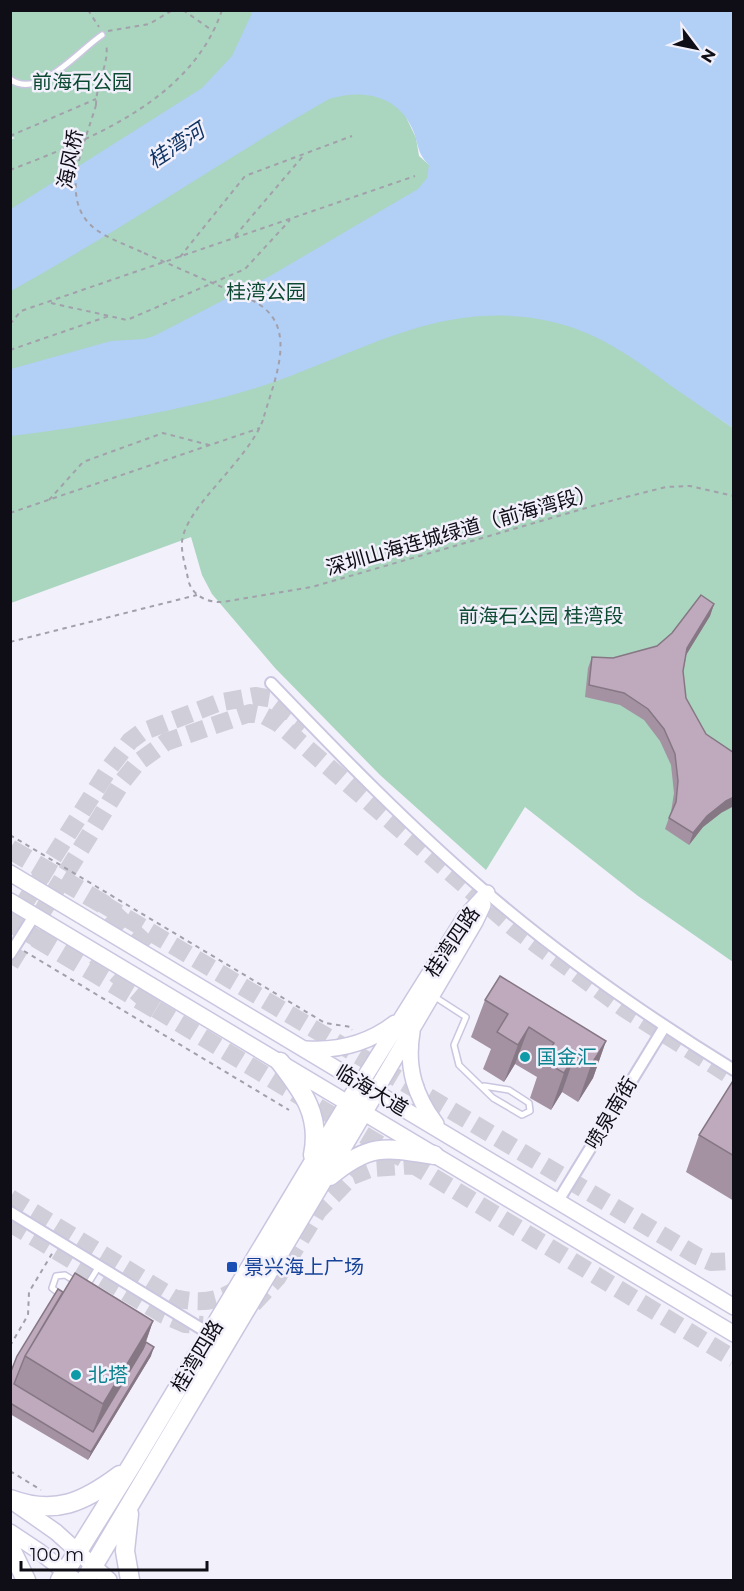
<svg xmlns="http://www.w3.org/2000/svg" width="744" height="1591" font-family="Montserrat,'Noto Sans SC',sans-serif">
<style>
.green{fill:#aad5bf}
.water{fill:#b2cff6}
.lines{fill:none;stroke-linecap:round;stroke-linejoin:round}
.primary-tunnel{stroke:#d0ced9;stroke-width:18;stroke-dasharray:18 9;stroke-linecap:butt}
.highway-tunnel{stroke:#d0ced9;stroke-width:20;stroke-dasharray:20 10;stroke-linecap:butt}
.lane-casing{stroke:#cac6e0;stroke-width:8}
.street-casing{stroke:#cac6e0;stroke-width:14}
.secondary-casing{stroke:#cac6e0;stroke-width:18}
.primary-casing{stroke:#cac6e0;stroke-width:21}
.path{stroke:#a2a0aa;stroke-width:2;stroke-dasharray:4.5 4.5;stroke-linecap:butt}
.lane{stroke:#fff;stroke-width:5}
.street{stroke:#fff;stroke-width:10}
.secondary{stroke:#fff;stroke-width:15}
.primary{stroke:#fff;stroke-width:18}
.path-bridge{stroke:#a2a0aa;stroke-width:2;stroke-dasharray:4.5 4.5;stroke-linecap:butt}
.wall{fill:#a492a3}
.shaded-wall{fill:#867784}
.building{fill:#bfaabd;stroke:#867784;stroke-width:1.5}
.culture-dot{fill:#0f9aa8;stroke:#f2f0fb;stroke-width:2}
.transit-dot{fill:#1a4fb4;stroke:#f2f0fb;stroke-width:2}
.labels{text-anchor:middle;stroke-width:5;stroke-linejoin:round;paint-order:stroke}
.park-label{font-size:20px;fill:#0c4a32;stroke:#f2f0fb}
.street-label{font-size:20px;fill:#0f0e16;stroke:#f2f0fb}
.culture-label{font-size:20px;fill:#0d838f;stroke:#f2f0fb;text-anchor:start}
.transit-label{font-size:20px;fill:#164399;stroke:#f2f0fb;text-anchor:start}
.water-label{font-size:21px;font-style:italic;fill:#103564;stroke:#f2f0fb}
</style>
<rect width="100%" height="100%" fill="#f2f0fb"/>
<path class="green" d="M10 11H318L405 115 416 138 419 156 707 410 733 428V962L638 896 525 807 486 870 380 775 275 668 212 594 202 575 191 537 11 603 10 140 15 138 10 136Z"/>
<path class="water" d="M253 11H733V428C715 416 696 403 677 390 641 364 608 338 564 325 448 292 364 353 259 387 178 412 95 425 11 436V369L111 341 144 339 154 336 270 276 418 189 427 178 429 165C416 152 419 143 412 128 397 94 360 89 329 99 221 161 119 231 11 291V209L202 88 232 56Z"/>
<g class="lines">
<path class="primary-tunnel" d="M103 904 697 1256 711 1262 734 1261
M10 926 110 767 130 741 142 732 218 703 255 696 273 699 307 724
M95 956 156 1009 734 1359
M10 964 122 782 137 763 166 742 250 713 265 716 278 723 514 928 625 1009 734 1078
M10 1198 174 1298C200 1304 219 1303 241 1286
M10 1223 164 1315 185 1324 203 1325
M253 1304 277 1278 318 1211 352 1176 372 1168 416 1165"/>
<path class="highway-tunnel" d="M10 849 103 904 152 951
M10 922 156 1009"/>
<g class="lane-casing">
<path id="lane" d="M10 79C38 101 79 50 102 35
M435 997 466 1017 454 1045 459 1065 493 1098 522 1115 530 1111 529 1103 509 1090 484 1086
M86 1287 99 1266
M62 1296 52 1288 56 1276 65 1275 76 1282"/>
</g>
<g class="street-casing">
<path id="street" d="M271 683C340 755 410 827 486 892 563 958 648 1017 734 1070
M10 954 34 916
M558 1201 665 1026
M10 1212 210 1334"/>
</g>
<g class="secondary-casing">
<path id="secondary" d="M10 873 734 1307
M10 901 734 1334
M412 1032C406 1068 415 1096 436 1124
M306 1049C339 1051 369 1043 395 1023
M361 1083 465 917 487 893
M375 1092 475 922 483 905
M13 1502 56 1532 109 1580
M10 1532 40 1552 75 1580"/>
</g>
<g class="primary-casing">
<path id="primary" d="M280 1062C303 1092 321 1115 313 1155
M330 1176C370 1143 385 1147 434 1155
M10 1499C55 1516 84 1502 120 1475
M129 1514 125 1551 130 1580
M10 1547 26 1580
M60 1580 131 1466 361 1083
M85 1580 375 1092"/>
</g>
<path class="path" d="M88 10 99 27
M183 10 213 31
M108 31 149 24 173 10
M96 105C96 83 110 62 106 44
M10 136 96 99
M10 170C91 139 192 100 222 10
M235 236 303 156
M144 253 210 282
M180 257 245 176 352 136
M51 303 127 320 245 269 290 220
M10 324 21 311 415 176
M10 350 109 316
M263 420C247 462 185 507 182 542 181 554 186 567 188 579 191 595 207 603 223 602L312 587 614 500 666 487 690 486 734 496
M49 500 83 462 163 433 209 445
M10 513 260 428
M10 642 197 595
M10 835 325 1023 351 1027 352 1030
M24 951 289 1110
M10 1346 28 1315 29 1292 53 1252
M10 1471 41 1490"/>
<use href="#lane" class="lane"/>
<use href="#street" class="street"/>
<use href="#secondary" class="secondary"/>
<use href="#primary" class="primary"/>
<path class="path-bridge" d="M96 105C86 141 57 198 94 228 108 239 127 245 144 253
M210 282C226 289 245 295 260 305 299 331 272 385 263 420"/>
</g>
<path class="wall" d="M714 604 710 616 686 655 683 671 686 698 721 813 703 827 689 845 665 829 671 812 674 793 671 765 660 741 644 720 620 705 585 697 588 668 592 657 613 658 657 646Z
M485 1000 606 1041 593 1078 578 1102 562 1092 551 1110 530 1098 537 1077 515 1064 504 1082 483 1069 491 1049 471 1037Z
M734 1079V1201L686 1172 699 1135Z
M63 1292 153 1321 146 1342 151 1356 88 1460 10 1414V1374Z"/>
<path class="shaded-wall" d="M714 604 710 616 683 660 687 648Z
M734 797V806L721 813 703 827 689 845 693 833 707 816 726 801Z
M529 1027 515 1064 504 1082 518 1045Z
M606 1041 593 1078 578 1102 591 1065Z
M575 1055 562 1092 551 1110 564 1073Z
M153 1321 140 1358 90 1440 103 1404Z
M154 1347 151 1356 88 1460 91 1452Z"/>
<path class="building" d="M701 595 714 604 687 648 683 671 686 698 706 734 734 753V797L726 801 707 816 693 833 669 818 676 802 678 781 675 754 664 729 648 709 624 693 589 685 592 657 613 658 657 646 672 633Z
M500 976 606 1041 591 1065 575 1055 564 1073 543 1061 554 1043 529 1027 518 1045 497 1032 508 1014 485 1000Z
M734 1079V1156L699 1135Z
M75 1273 153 1321 103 1404 25 1356Z
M58 1289 63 1292 25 1356 14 1384 93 1432 143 1349 146 1342 154 1347 91 1452 10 1403V1374L17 1356Z"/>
<g class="culture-dot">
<circle cx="525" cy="1057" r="6"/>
<circle cx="76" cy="1375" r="6"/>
</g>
<rect class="transit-dot" x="226" y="1261" width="12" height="12" rx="3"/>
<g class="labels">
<g class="park-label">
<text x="82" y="89">前海石公园</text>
<text x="266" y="299">桂湾公园</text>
<text x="541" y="623">前海石公园 桂湾段</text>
</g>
<g class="street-label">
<text transform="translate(70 159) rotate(-79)" y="7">海风桥</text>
<text transform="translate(461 530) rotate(-16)" y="7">深圳山海连城绿道（前海湾段）</text>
<text transform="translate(452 942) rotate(-56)" y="7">桂湾四路</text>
<text transform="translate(372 1090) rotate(31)" y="7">临海大道</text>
<text transform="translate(611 1113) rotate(-59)" y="7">喷泉南街</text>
<text transform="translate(197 1356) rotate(-59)" y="7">桂湾四路</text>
</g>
<g class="culture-label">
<text x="537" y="1064">国金汇</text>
<text x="88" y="1382">北塔</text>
</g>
<g class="transit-label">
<text x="244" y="1274">景兴海上广场</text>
</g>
<g class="water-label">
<text transform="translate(176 146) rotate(-33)" y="7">桂湾河</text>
</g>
</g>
<rect width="744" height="1591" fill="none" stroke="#0f0e16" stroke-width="24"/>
<g transform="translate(696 48) rotate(122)" stroke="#f2f0fb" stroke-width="4.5" paint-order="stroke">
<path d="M0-4.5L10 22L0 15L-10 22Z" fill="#0f0e16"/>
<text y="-9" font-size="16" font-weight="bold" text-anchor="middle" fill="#0f0e16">N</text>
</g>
<path d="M21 1561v9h186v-9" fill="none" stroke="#0f0e16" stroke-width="3"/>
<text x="30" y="1561" font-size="18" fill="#0f0e16" stroke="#f2f0fb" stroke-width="4.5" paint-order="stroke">100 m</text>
</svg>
